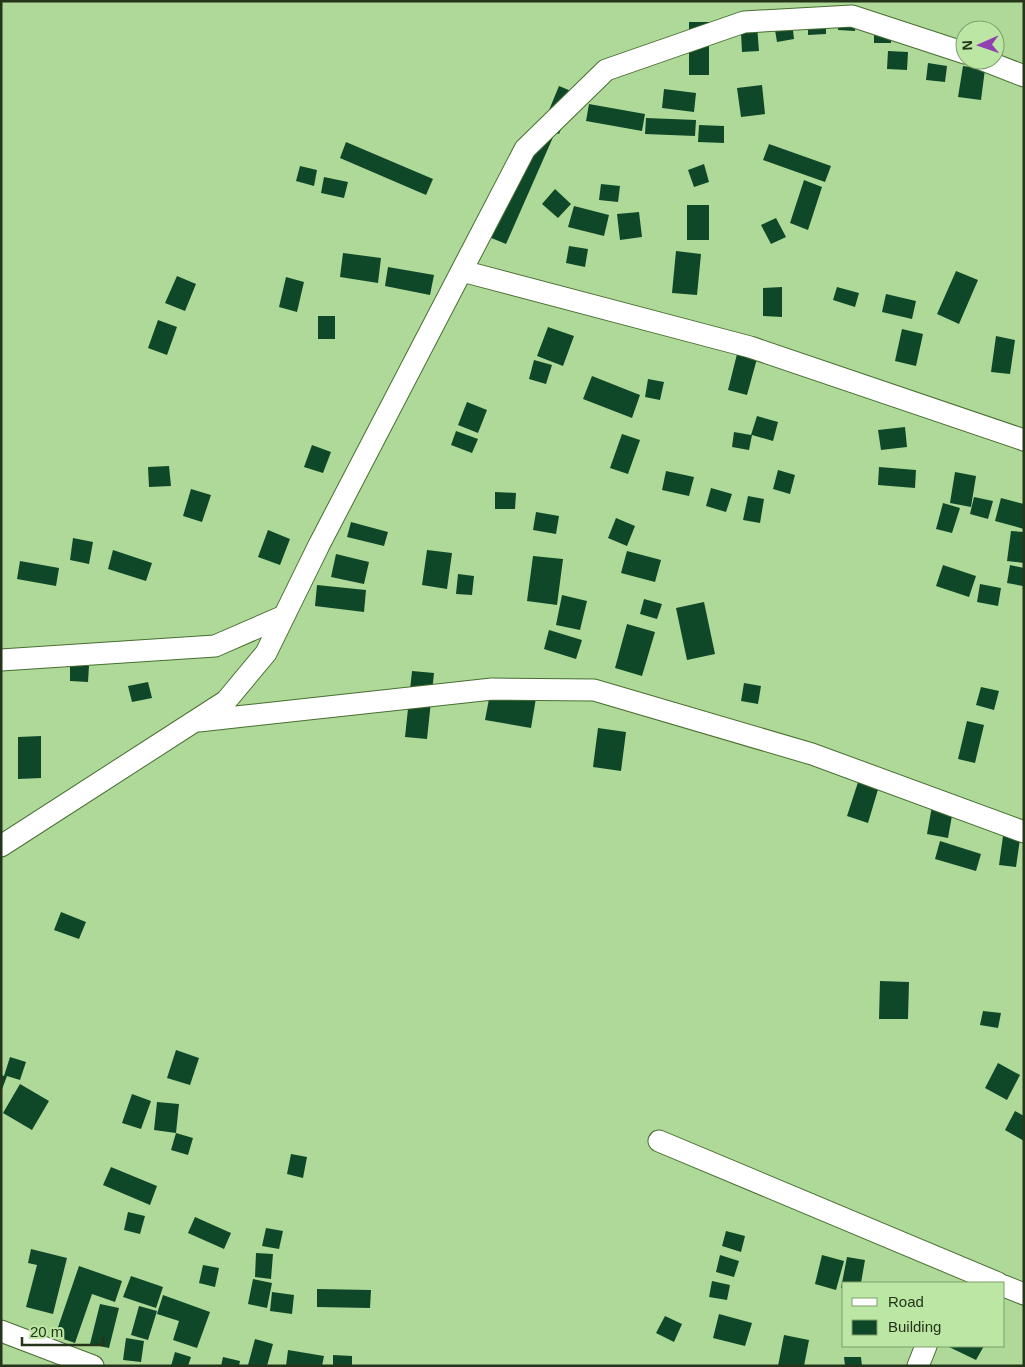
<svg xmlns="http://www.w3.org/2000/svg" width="1025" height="1367" font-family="Arial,sans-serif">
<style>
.building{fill:#0f4829}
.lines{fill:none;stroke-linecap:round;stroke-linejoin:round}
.minor-casing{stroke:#486e31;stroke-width:23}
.minor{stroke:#fff;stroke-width:21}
</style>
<rect width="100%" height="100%" fill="#afd998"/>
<path class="building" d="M839 12 856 14 855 31 838 30Z
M756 13 759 51 742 52 740 14Z
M826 16V34L808 35V17Z
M792 21 794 39 777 42 774 24Z
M689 22H709V75H689Z
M891 25V43H874V26Z
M888 51 908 52 907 70 887 69Z
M928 63 947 66 945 82 926 80Z
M963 66 985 69 981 100 958 97Z
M762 85 765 114 741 117 737 88Z
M559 86 576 93 559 134 542 127Z
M664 89 696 93 694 112 662 108Z
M589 104 645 114 642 131 586 121Z
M646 118 696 120 695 136 645 134Z
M699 125 724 126V143L698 142Z
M538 128 554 135 506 244 489 237Z
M346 142 433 179 426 195 340 158Z
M769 144 831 166 825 182 763 160Z
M704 164 709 182 694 187 688 170Z
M300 166 317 170 314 186 296 181Z
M324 177 348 182 344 198 321 193Z
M804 180 822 187 808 230 790 223Z
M601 184 620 186 618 202 599 200Z
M555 189 571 204 558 218 542 204Z
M687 205H709V240H687Z
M574 206 609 215 604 236 568 227Z
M639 212 642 237 620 240 617 214Z
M776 218 786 237 771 244 761 225Z
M569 246 588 249 585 267 566 263Z
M676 251 701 254 697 295 672 293Z
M343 253 381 258 378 283 340 277Z
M388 267 434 275 430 295 385 286Z
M956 271 978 280 959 324 937 314Z
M177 276 196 284 185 311 165 303Z
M286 277 304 282 297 312 279 307Z
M782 287V317L763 316V288Z
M837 287 859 293 855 307 833 300Z
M886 294 916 301 912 319 882 312Z
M318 316H335V339H318Z
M158 320 177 327 167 355 148 348Z
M548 327 574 336 563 366 537 356Z
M902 329 923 334 916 366 895 361Z
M996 336 1015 340 1010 374 991 372Z
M738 350 758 355 747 395 728 390Z
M534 360 552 365 546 384 529 379Z
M592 376 640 395 632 418 583 399Z
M648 379 664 382 660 400 645 397Z
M467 402 487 410 478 433 458 425Z
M757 416 778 422 773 441 752 435 749 450 732 447 734 432 751 435Z
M905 427 907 447 881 450 878 430Z
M456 431 478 439 472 453 451 445Z
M622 434 640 440 628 474 610 468Z
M312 445 331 452 323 473 304 467Z
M169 466 171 486 149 487 148 467Z
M879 467 916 470 915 488 878 485Z
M778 470 795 475 790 494 773 489Z
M666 471 694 477 689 496 662 490Z
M955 472 976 476 971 507 950 503Z
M711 488 732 494 726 512 706 506Z
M191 489 211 495 202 522 183 516Z
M495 492 516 493 515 509H495Z
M748 496 764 499 760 523 743 520Z
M974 497 993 501 988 519 970 514Z
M1001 498 1024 504V529L995 521Z
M943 503 960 508 952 533 936 529Z
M536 512 559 516 556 534 533 530Z
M616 518 635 526 627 546 608 538Z
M351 522 388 532 384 546 347 537Z
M268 530 290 539 280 565 258 557Z
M1011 531 1024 532V563L1007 561Z
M73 538 93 542 89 564 70 560Z
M113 550 152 563 146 581 108 569Z
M427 550 452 553 447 589 422 585Z
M627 551 661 560 655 582 621 573Z
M336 554 369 562 364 584 331 577Z
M533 556 563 559 557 605 527 601Z
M20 561 59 568 56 586 17 579Z
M943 565 976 576 969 597 936 586Z
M1010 565 1024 568 1023 586 1007 583Z
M458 574 474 576 472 595 456 594Z
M980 584 1001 588 998 606 977 602Z
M317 585 366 590 364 612 315 606Z
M562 595 587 601 580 630 556 625Z
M644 599 662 604 657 619 640 614Z
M704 602 715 654 687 660 676 608Z
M627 624 655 632 642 676 615 668Z
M549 630 582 640 576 659 544 649Z
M70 665 89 666 88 682 70 681Z
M412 671 434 673 427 739 405 737Z
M148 682 152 698 132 702 128 686Z
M492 683 537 692 531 728 485 720Z
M744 683 761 686 758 704 741 701Z
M981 687 999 691 994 710 976 705Z
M967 721 984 725 975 763 958 759Z
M598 728 626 732 621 771 593 767Z
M41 736V778L18 779V737Z
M862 770 882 776 868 823 847 816Z
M932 806 953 810 948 838 927 834Z
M1003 836 1020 839 1016 867 999 865Z
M940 841 981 854 976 871 935 859Z
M61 912 86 922 79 939 54 930Z
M880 981 909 982 908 1019H879Z
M983 1011 1001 1013 998 1028 980 1025Z
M176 1050 199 1058 190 1085 167 1078Z
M10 1057 26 1062 20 1080 7 1076 1 1092V1075L4 1076Z
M998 1063 1020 1075 1007 1100 985 1088Z
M20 1084 49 1101 32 1130 3 1113Z
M132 1094 151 1101 141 1129 122 1123Z
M157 1102 179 1104 176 1133 154 1130Z
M1015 1111 1024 1116V1141L1005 1130Z
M176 1133 193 1138 188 1155 171 1150Z
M291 1154 307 1157 303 1178 287 1174Z
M111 1167 157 1186 150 1205 103 1185Z
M128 1212 145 1216 140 1234 124 1230Z
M195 1217 231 1233 224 1249 188 1233Z
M266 1228 283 1231 279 1249 262 1246Z
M726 1231 745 1236 741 1252 722 1246Z
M31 1249 67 1258 53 1314 26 1307 37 1265 28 1263Z
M256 1253 273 1254 271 1279 255 1277Z
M720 1255 739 1261 734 1277 716 1272Z
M822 1255 844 1261 836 1290 815 1284Z
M847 1257 865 1260 861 1283H844V1288H841Z
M203 1265 219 1268 215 1287 199 1283Z
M79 1266 122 1281 115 1302 92 1294 75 1343 55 1336Z
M131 1276 163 1287 156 1308 123 1297Z
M253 1279 272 1283 267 1308 248 1304Z
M712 1281 730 1285 727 1300 709 1297Z
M317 1289 371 1290 370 1308 317 1307Z
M272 1292 294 1295 292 1314 270 1311Z
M163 1295 210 1312 197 1348 173 1340 179 1321 157 1314Z
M100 1304 119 1308 109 1348 90 1344Z
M139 1306 157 1311 148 1340 131 1335Z
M719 1314 752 1323 745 1346 713 1338Z
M665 1316 682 1324 674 1342 656 1333Z
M784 1335 809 1340 804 1366H778Z
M126 1338 144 1341 141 1362 123 1360Z
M255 1339 273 1344 267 1366 248 1365Z
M947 1346H984L976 1360Z
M288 1350 324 1356 322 1366H286Z
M175 1352 191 1357 188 1366H171Z
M333 1355 352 1356V1366H333Z
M223 1357 240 1361 239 1366H221Z
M844 1357H861L862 1366H845Z"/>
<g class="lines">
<g class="minor-casing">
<path id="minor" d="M983 60 1024 76
M462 271 750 347 1024 440
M1 660 215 646 284 616
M199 721 492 689 594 690 812 754 1024 832
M1 846 226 701 266 653 319 545 525 149 606 70 744 22 852 16 965 53
M659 1141 998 1283
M1004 1286 1024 1294
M1 1331 93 1366
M918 1366 926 1346"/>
</g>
<use href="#minor" class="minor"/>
</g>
<rect width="1025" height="1367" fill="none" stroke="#24351b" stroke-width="5"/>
<rect x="842" y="1282" width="162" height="65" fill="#bce6a4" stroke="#7f9f6d"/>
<rect x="852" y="1298" width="25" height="8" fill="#ffffff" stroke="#7f9f6d"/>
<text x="888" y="1307" font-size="15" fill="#24351b">Road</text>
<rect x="852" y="1320" width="25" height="15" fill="#0f4829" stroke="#7f9f6d"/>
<text x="888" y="1332" font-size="15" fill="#24351b">Building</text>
<g transform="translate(980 45) rotate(268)"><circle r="24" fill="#bce6a4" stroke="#7f9f6d"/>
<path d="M0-4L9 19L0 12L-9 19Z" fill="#9040b0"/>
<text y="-8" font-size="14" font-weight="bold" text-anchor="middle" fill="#24351b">N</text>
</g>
<path d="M22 1337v8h81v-8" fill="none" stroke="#24351b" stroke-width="2.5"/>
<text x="30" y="1337" font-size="15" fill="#24351b" stroke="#bce6a4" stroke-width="4" paint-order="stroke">20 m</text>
</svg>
